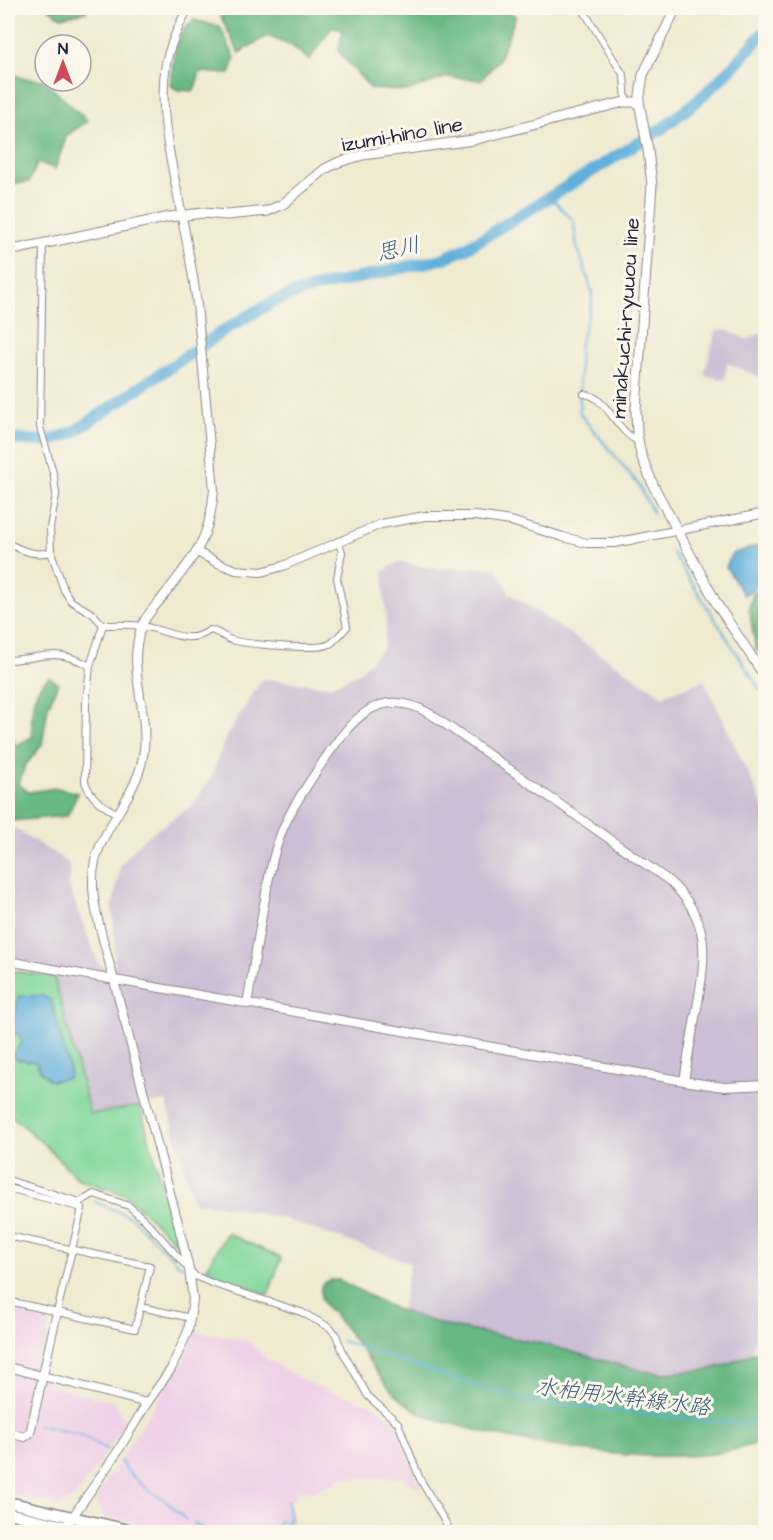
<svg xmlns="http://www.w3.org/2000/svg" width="773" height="1540" font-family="'Architects Daughter','Klee One',sans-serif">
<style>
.built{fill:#eed0e8}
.industrial{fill:#ccbed4}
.green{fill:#80d79b;stroke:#517c6b;stroke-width:1.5}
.forest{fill:#68b883;stroke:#456d5f;stroke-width:1.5}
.water{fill:#60b0db;stroke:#41698b;stroke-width:1.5}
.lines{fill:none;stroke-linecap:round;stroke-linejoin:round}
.stream{stroke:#60b0db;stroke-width:2}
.river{stroke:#60b0db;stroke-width:12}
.minor-casing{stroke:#888686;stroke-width:8}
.tertiary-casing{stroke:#888686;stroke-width:10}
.secondary-casing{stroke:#888686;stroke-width:11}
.trunk-casing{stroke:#888686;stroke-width:13}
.minor{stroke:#fff;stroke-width:6}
.tertiary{stroke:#fff;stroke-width:8}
.secondary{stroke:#fff;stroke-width:9}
.trunk{stroke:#fff;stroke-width:10}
.labels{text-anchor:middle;stroke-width:6;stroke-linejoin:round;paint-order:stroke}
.street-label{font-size:21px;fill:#22223b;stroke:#fbf7ec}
.water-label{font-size:22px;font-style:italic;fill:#3b5b7b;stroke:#fbf7ec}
</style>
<rect width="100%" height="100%" fill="#fbf7ec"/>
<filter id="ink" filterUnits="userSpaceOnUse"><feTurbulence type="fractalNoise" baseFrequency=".0167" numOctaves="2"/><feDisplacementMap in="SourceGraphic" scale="12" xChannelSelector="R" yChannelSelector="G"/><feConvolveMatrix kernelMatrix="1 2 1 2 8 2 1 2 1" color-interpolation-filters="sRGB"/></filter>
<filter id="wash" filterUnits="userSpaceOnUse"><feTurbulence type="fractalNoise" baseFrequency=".008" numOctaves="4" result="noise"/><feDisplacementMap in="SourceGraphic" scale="24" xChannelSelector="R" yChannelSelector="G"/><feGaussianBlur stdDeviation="1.35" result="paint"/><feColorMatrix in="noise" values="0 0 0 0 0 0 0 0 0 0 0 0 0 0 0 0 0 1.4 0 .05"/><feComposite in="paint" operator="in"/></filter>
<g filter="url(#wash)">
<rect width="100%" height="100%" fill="#efead0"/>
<path class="built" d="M8 1305 48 1314 51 1319 41 1366 49 1385 114 1402 126 1423 75 1498 59 1506 8 1494Z
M195 1331 248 1341 265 1358 304 1381 343 1396 370 1403 387 1415 397 1426 420 1489 402 1478H343L314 1491H295L297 1499 288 1501 290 1521 277 1523 275 1532H171L103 1516 96 1497 183 1362Z"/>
<path class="industrial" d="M765 317V379L727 363 725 380 704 375 716 331 727 330 747 340 764 331 761 325Z
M401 562 438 569 497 568 509 593 663 696 704 680 766 812V1322L758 1324 742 1394 398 1328 410 1263 281 1218 242 1209 193 1202 166 1101 91 1113 54 976 8 966V824L69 863V887L99 965 114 968 115 938 112 910 121 864 142 840 191 806 211 778 224 741 262 679 330 686 359 673 383 648 386 623 383 572 392 565Z"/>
<path class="green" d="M8 970 54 977 90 1114 140 1106 178 1245 126 1195 78 1179 47 1147 8 1113Z
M227 1233 281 1258 268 1295 204 1272Z"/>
<path class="forest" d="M47 8H87L86 12 61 17Z
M221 8H475L476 15 505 11 516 16 499 59 481 80 447 77 407 91 371 89 338 51 343 31 333 26 309 60 292 46 267 36 239 53 220 15Z
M194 20 220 27 235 58 230 74 200 72 194 91 178 90 170 85C173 63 174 33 194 20Z
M8 72 22 78 43 80 88 121 67 135 55 169 38 162 29 182 8 184Z
M765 586V651H756L749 608 753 594Z
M49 677 58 683 48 707 42 745 25 766 18 784 29 792 56 788 78 793 67 816 10 821 8 820V717L15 746 32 737C32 714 28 693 49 677Z
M331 1280H339L395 1309 446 1326 539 1343 643 1371 661 1373 708 1370 726 1365 753 1353 765 1351V1442C745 1446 724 1454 703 1455 630 1461 534 1446 463 1427 444 1422 424 1418 408 1405 382 1385 375 1367 356 1342 346 1329 335 1316 324 1304L321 1298V1286L325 1282Z"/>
<path class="water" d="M765 543V581L744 595 726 567 732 554Z
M18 996H43L51 1000 70 1071 68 1078 50 1081 41 1072 36 1062 15 1059 13 1056V1054L22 1042 19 1035 11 1030C8 1017 19 1015 18 996Z"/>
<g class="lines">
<path class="stream" d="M544 200 555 202 573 220 577 245 592 292V303L579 347 580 414 638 484 653 513
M672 552 766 699
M95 1202 131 1217 182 1267
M286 1310 301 1316 331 1335
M342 1341 476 1386 534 1402 739 1424 766 1422
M37 1425 82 1435 107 1450
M120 1461 130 1474 148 1490 165 1500 186 1520
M194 1524 209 1532
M275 1532 279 1522 290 1521 287 1501"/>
<path class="river" d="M8 439 49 441 74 432 225 330 272 302 305 290 442 259 465 249 661 129 696 102 729 71 766 30"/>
</g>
</g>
<g filter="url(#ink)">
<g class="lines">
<g class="minor-casing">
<path id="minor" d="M582 8 624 76 626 102
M43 243 40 427 54 476 56 495 50 528 51 552 64 590 71 601 93 614 103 625C115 625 129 624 141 626 166 629 188 647 210 630 218 631 223 637 231 640 246 644 318 651 330 644 336 640 342 632 347 627L337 578 342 552 338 541
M584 394C607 396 616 432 638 441
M8 543C22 551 35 556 51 552
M103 625 90 666 86 703 85 782C91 799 103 806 118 814
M8 660C44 659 53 646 90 666
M8 1180 80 1202 94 1194 129 1206 146 1221 195 1276 214 1284 301 1312 329 1327 335 1333 344 1354 368 1396 398 1423 420 1479 451 1532
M8 1188 82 1208 57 1312
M8 1236 150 1266 135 1329 8 1301
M141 1307 191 1318"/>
</g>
<g class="tertiary-casing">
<path id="tertiary" d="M197 552 218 563 236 570 261 572 283 566 381 524 425 516H476L511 521 563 537 587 543H614L766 513
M8 961 684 1081 724 1087 766 1085
M247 1004C253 971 258 937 264 904 268 883 271 862 278 842 287 814 304 790 320 766 349 724 376 681 432 715L668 880C712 919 706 955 697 1008 692 1032 688 1057 684 1081
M8 1367 147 1403
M8 1433 25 1437 30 1433 57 1312
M62 1532 116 1454 147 1403 171 1369 188 1331 193 1300 189 1269 177 1219 99 924C94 904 90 882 95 861 105 822 140 793 144 749 148 707 127 669 141 628 145 615 157 605 165 594 195 555 209 542 214 490L197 304C192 266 184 228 177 191 168 148 159 106 166 63 170 44 179 25 188 8"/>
</g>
<g class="secondary-casing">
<path id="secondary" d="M676 8 643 75 639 102 648 150 652 185 636 409 637 434 641 455 654 487 718 606 766 678
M8 251 169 217 203 213 227 215 268 211 283 204 325 169 339 162 363 155 473 140 624 102H639"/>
</g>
<g class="trunk-casing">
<path id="trunk" d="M8 1502 137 1532
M8 1513 91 1532"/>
</g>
<use href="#minor" class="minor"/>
<use href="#tertiary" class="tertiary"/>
<use href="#secondary" class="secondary"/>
<use href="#trunk" class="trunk"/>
</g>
</g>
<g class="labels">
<g class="street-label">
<text transform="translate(402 134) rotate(-10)" y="7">izumi-hino line</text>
<text transform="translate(625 318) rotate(-86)" y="7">minakuchi-ryuuou line</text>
</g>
<g class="water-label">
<text transform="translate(398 248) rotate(-13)" y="8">思川</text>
<text transform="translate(623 1396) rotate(7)" y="8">水柏用水幹線水路</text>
</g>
</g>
<rect width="773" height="1540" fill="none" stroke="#fbf7ec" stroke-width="30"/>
<g transform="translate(63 63)"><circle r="28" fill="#fbf7ec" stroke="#a4a2a5" stroke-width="1.5"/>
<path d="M0-4.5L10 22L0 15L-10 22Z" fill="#d1495b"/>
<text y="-9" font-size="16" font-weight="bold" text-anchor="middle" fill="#22223b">N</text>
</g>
</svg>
